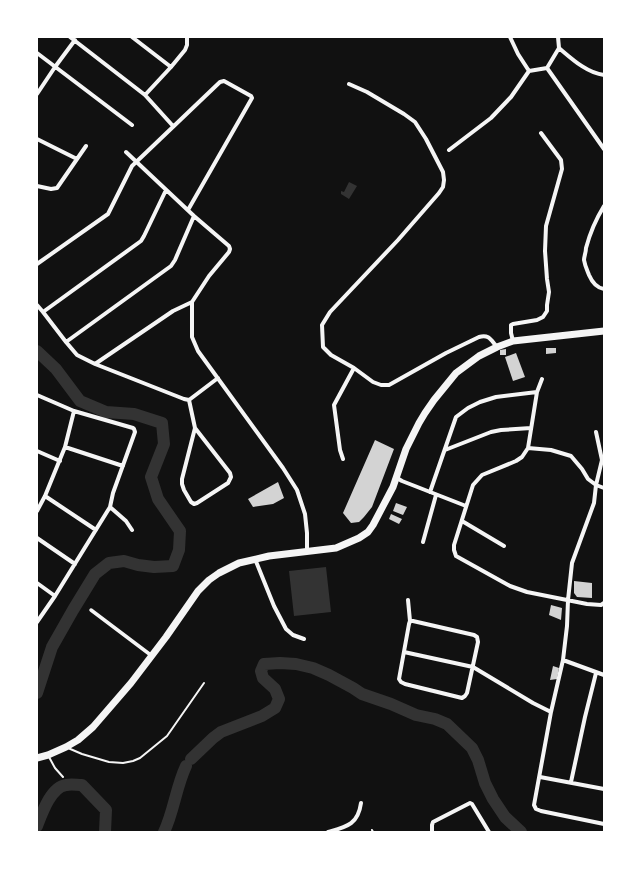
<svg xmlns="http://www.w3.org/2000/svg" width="641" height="869" font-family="'Archivo Narrow',sans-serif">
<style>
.water{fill:#333}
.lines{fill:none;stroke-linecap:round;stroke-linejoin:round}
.river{stroke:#333;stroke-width:12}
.building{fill:#d3d3d3}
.service{stroke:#f5f5f5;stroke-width:2}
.pedestrian{stroke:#f5f5f5;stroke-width:3.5}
.minor{stroke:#f5f5f5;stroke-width:4}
.primary{stroke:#f5f5f5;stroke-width:7}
</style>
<rect width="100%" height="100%" fill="#111"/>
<path class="water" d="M349 182 357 186 349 199 341 194V191L344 192Z
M326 567 331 612 294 616 289 571Z"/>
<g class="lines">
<path class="river" d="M37 351 56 369 80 401 106 412 134 414 162 423 164 444 151 477 158 499 180 531 179 550 173 566 154 567 138 565 124 561 109 563 95 574 73 610 52 647 37 693
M191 759 213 738 221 732 262 716 275 708 279 699 275 689 263 678 261 671 264 664 280 663 296 664 313 668 329 675 353 688 362 694 391 704 416 715 435 719 447 724 472 748 478 760 485 783 493 799 505 817 521 832
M37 826C42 813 51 787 66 785 71 784 77 785 82 785L106 810 105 832
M164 832C174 811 176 787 186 766"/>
</g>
<path class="building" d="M546 348H556V353L546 354Z
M506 349V355H500V350Z
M516 353 525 377 513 381 505 357Z
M375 440 394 449 372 507 364 517 359 522 351 523 343 513Z
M278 482 284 498 273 504 253 507 248 499Z
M396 503 407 507 403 515 393 511Z
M391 514 402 519 399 524 389 519Z
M574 581 592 583V598L577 597 574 593Z
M551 605 562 608 561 620 549 615Z
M553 666 559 668 557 679 550 680Z"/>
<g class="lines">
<path class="service" d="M68 748 82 754 109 762 123 763 133 761 140 758 167 736 204 683
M49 757 55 768 63 777
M372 830 373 832"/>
<path class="pedestrian" d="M91 610 152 656"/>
<path class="minor" d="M70 37 145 95 173 126
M132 37 171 67
M510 37 518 54 529 71
M558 37 559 48C572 59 587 73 604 75
M37 53 132 125
M547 68 604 149
M547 68 559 48
M529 71 547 68
M349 84 367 92 404 114 415 122 426 139 443 172 444 180 443 187 439 193 398 240 330 312 322 325 323 347 331 355 354 368 373 382 381 385H389L446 353 479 337C489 334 491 340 497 347
M37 94 55 67 75 40
M145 95 171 67 185 50 187 45V37
M37 139 77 159
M449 150 491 118 511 97 529 71
M126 152 194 216 229 246 230 249 229 252 209 276 192 302V337L198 351 283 468 297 490 305 514 307 533V552
M37 186 51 189 57 188 86 146
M604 206C596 219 590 233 586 248 586 252 584 257 584 260 585 266 587 270 589 275 592 282 597 288 604 289
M37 264 108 214 132 166 220 82 224 81 251 96 252 98 188 210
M37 305 43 312 66 342 77 355 95 364 184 399 189 400 218 378
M43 312 141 241 144 236 166 190
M513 341 511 333V325L513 324 537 320 543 317 547 311V305L549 292 547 279 545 251 546 226 562 169 561 160 541 133
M66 342 171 266 175 260 194 216
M95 364 173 311 192 302
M542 379 537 392 528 448 522 457 516 461 482 475 473 485 454 545V550L456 556 510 586 527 592 587 604 601 605 604 603
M37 395 74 411 133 428 134 429 135 432 113 493 110 507 55 596 37 622
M189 400 195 428 182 479V484L184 490 191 502 194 504 197 503 228 483 231 477 230 473 195 428
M596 432 602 460 596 485 594 503 572 563 568 600 567 626 563 660 551 712 534 805 536 809 541 811 604 824
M65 447 123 466
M528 448 551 450 571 456 582 469 588 479 596 485 604 488
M445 450 491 432 501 430 531 428
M37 451 60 461
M343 459 340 450 334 405 354 368
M397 478 402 481 466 506
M430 492 456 417 468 408 480 402 496 397 537 392
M45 496 96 530
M110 507 126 521 132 530
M37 511 45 496 65 447 74 411
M462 521 504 546
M37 538 75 564
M423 542 436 495
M255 559 274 606 286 629 293 635 304 639
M37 583 55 596
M408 600 410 621 409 624 399 679 401 682 405 684 462 698 465 696 467 693 478 642 477 637 474 635 413 621H410
M404 652 473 667 533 703 551 712
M563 660 604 675
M540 777 604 789
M571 782 585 717 596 673
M328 832C346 827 358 825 361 803
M432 832V825L433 822 470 803 472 804 489 832"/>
<path class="primary" d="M37 758 48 755 66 747 78 740 93 727 131 683 166 637 198 591 209 580 219 573 239 563 269 556 336 548 359 538 368 532 373 525 393 487 406 449 419 423 425 413 434 400 456 373 479 356 497 347 513 341 604 331"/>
</g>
<rect width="641" height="869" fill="none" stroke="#ffffff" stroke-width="76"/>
</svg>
